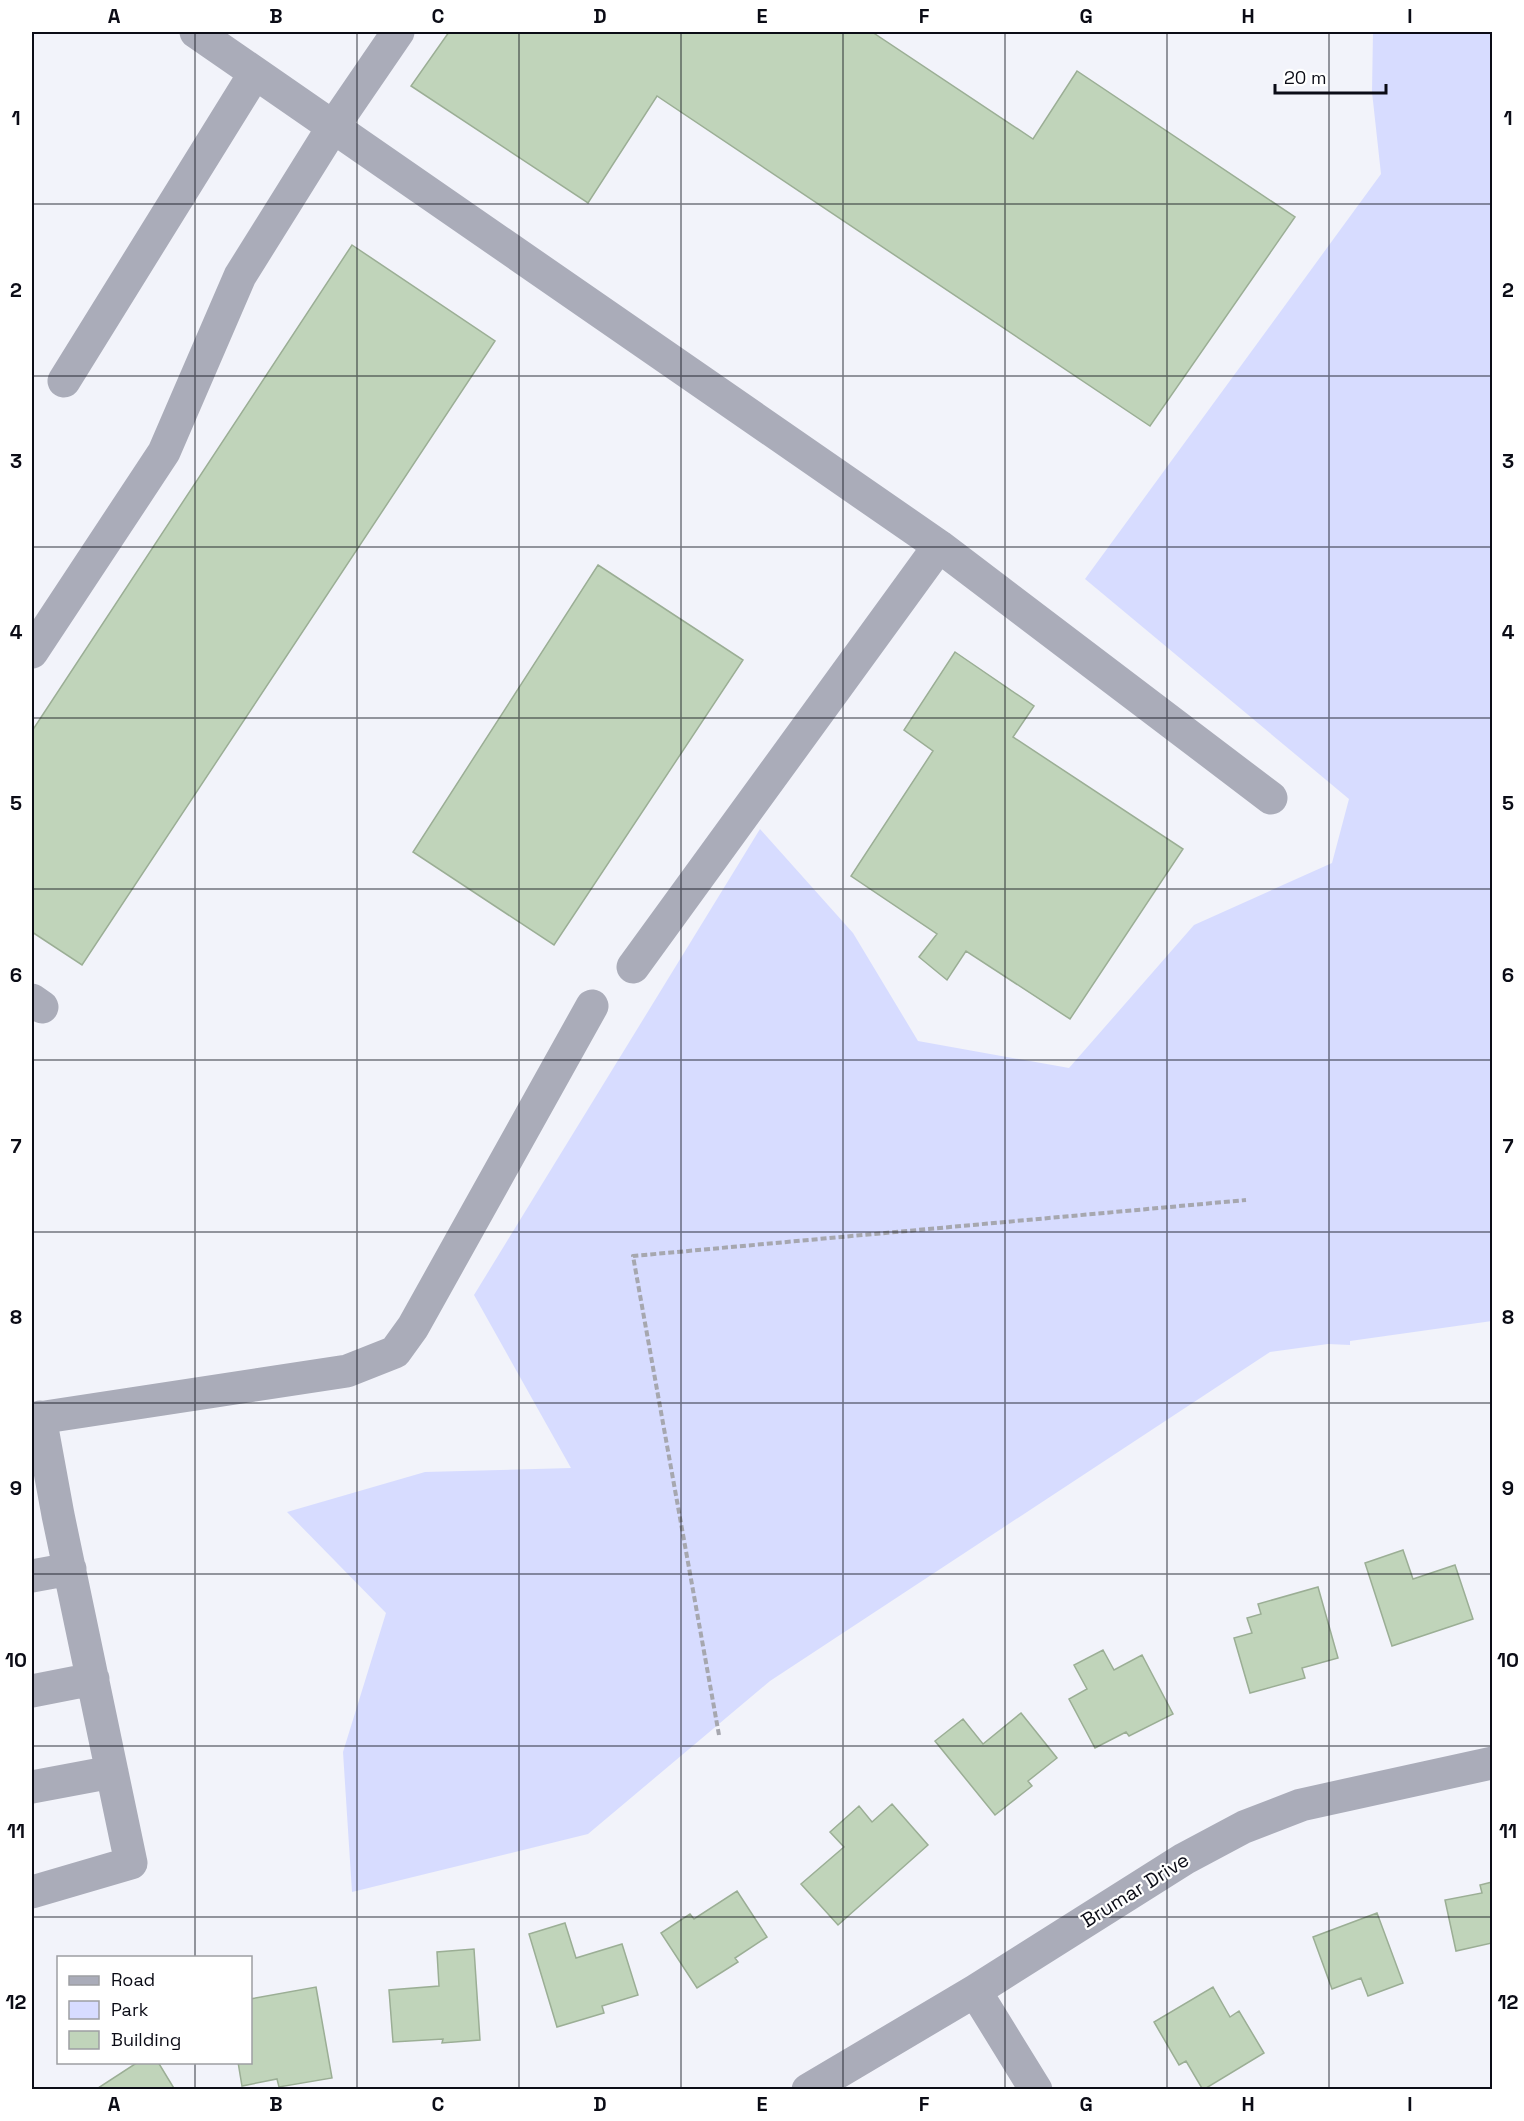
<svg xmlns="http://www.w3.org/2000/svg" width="1524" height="2121" font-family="'Space Grotesk',sans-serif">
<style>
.green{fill:#d7dcff}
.building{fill:#c0d4ba;stroke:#9bae95;stroke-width:1.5}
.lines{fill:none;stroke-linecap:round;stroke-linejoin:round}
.path{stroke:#a6a7af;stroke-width:4;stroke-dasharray:6 3;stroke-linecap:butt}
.minor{stroke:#aaacb9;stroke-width:33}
.grid{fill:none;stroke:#0b0c16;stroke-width:1.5;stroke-opacity:0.55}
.labels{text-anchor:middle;stroke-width:4.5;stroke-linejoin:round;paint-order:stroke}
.street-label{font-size:20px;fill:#0b0c16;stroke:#fff}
.neatline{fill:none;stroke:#0b0c16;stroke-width:2}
.grid-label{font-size:20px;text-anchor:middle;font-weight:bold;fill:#0b0c16}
</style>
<rect width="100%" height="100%" fill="#f2f3fa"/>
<path class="green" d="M1373 32H1492V1321L1350 1341V1345L1328 1344 1270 1352 770 1681 588 1834 352 1892 343 1752 386 1613 287 1512 425 1472 571 1468 474 1295 760 829 853 933 918 1041 1069 1068 1194 925 1332 863 1349 799 1085 579 1381 174 1372 92Z"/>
<path class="building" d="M449 32H872L1033 139 1077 71 1295 217 1150 426 657 96 588 203 411 86Z
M352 245 495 341 82 965 32 932V731Z
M598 565 743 660 554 945 413 852Z
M955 652 1034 706 1013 737 1183 849 1070 1019 966 951 947 980 919 957 937 934 851 876 933 751 904 730Z
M1403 1550 1413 1579 1455 1565 1473 1619 1392 1646 1365 1563Z
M1318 1587 1338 1658 1302 1668 1305 1678 1250 1693 1234 1638 1252 1633 1247 1618 1261 1614 1258 1604Z
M1103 1650 1114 1670 1142 1655 1173 1714 1129 1736 1126 1732 1095 1748 1069 1699 1087 1689 1074 1665Z
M1021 1713 1057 1758 1028 1781 1032 1786 995 1815 935 1741 963 1719 983 1744Z
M892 1804 928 1845 838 1925 801 1884 844 1847 830 1832 859 1806 872 1822Z
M1492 1882V1943L1456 1951 1445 1900 1482 1893 1480 1885Z
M737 1891 767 1937 735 1958 738 1962 697 1988 661 1933 690 1914 694 1919Z
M1377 1913 1403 1983 1368 1996 1361 1978 1332 1989 1313 1937Z
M565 1923 576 1958 622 1944 638 1995 602 2006 604 2013 557 2027 529 1934Z
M474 1949 480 2040 442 2043 443 2039 393 2042 389 1990 439 1986 437 1952Z
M316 1987 332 2078 279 2087 277 2079 242 2086 238 2062H250V1999Z
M1213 1987 1230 2017 1239 2011 1264 2053 1203 2090 1186 2061 1179 2065 1154 2022Z
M138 2062H158L175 2090H95Z"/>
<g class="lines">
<path class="path" d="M719 1735 633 1256 1246 1200"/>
<path class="minor" d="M196 32 939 546 1271 798
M64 381 255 73
M32 652 164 452 240 276 333 127 398 32
M633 967 939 546
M32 1000 42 1007
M32 1419 347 1371 395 1352 413 1327 592 1006
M32 1576 70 1569
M32 1691 93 1679
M32 1787 112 1772
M32 1892 131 1863 58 1515 40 1417
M975 1991 1036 2090
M808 2090 975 1991 1184 1859 1244 1827 1301 1805 1492 1763"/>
</g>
<path class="grid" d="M195 32V1958M357 32V2090M519 32V2090M681 32V2090M843 32V2090M1005 32V2090M1167 32V2090M1329 32V2090M32 204H1492M32 376H1492M32 547H1492M32 718H1492M32 889H1492M32 1060H1492M32 1232H1492M32 1403H1492M32 1574H1492M32 1746H1492M32 1917H1492M195 2062V2090"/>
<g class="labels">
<g class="street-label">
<text transform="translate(1135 1890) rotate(-32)" y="7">Brumar Drive</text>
</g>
</g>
<rect width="1524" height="2121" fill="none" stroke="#ffffff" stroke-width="66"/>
<rect x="57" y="1956" width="195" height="108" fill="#ffffff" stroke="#9d9ea2" stroke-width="1.5"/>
<rect x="69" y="1976" width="30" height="9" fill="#aaacb9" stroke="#9d9ea2" stroke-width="1.5"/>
<text x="111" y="1986" font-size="18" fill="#0b0c16">Road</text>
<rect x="69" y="2001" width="30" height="18" fill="#d7dcff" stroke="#9d9ea2" stroke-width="1.5"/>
<text x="111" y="2016" font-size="18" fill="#0b0c16">Park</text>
<rect x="69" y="2031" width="30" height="18" fill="#c0d4ba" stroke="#9d9ea2" stroke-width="1.5"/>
<text x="111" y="2046" font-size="18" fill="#0b0c16">Building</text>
<path d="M1275 84v9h111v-9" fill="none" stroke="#0b0c16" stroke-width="3"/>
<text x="1284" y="84" font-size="18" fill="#0b0c16" stroke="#ffffff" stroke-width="4.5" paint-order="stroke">20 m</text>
<rect x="33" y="33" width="1458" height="2055" class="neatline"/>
<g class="grid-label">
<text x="114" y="23">A</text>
<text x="276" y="23">B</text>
<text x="438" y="23">C</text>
<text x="600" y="23">D</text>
<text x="762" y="23">E</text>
<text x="924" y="23">F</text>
<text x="1086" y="23">G</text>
<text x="1248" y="23">H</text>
<text x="1410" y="23">I</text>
<text x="16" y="125">1</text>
<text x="1508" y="125">1</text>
<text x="16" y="297">2</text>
<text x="1508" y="297">2</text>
<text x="16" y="468">3</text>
<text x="1508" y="468">3</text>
<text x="16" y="639">4</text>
<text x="1508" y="639">4</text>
<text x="16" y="810">5</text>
<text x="1508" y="810">5</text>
<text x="16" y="982">6</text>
<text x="1508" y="982">6</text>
<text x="16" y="1153">7</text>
<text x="1508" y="1153">7</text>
<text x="16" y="1324">8</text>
<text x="1508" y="1324">8</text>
<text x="16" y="1495">9</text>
<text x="1508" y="1495">9</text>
<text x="16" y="1667">10</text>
<text x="1508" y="1667">10</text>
<text x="16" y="1838">11</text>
<text x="1508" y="1838">11</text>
<text x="16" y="2009">12</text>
<text x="1508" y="2009">12</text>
<text x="114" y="2111">A</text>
<text x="276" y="2111">B</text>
<text x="438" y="2111">C</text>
<text x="600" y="2111">D</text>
<text x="762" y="2111">E</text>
<text x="924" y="2111">F</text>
<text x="1086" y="2111">G</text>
<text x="1248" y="2111">H</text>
<text x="1410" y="2111">I</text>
</g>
</svg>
